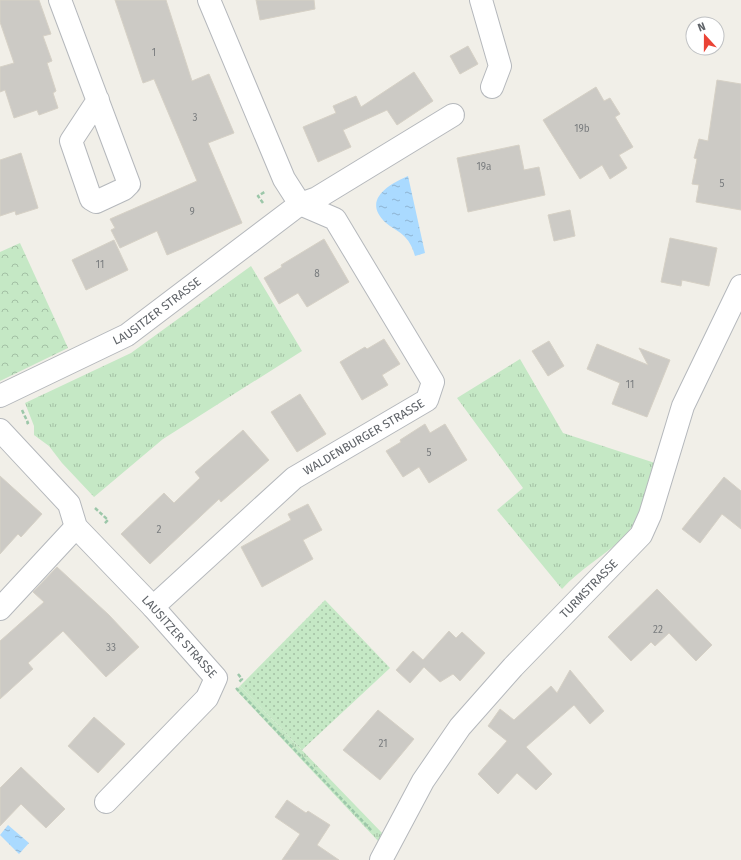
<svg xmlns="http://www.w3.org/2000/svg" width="741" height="860" font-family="'Fira Sans',sans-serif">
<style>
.grass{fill:url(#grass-tufts)}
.park{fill:url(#park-crowns)}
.garden{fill:url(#garden-dots)}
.water{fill:url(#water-ripples)}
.building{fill:#cccac5;stroke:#d6d1c6}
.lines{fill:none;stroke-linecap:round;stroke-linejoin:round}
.minor-casing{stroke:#b5b8bc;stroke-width:24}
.path{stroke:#9cc7a9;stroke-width:2.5;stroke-dasharray:4 2;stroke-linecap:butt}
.minor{stroke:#fff;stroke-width:22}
.labels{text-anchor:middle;stroke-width:3;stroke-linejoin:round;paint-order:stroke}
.number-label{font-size:10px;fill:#7a7d7f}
.street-label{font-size:12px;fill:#5f6368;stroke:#fff}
</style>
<defs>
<pattern id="grass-tufts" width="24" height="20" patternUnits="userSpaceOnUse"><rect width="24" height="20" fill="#c5e8c5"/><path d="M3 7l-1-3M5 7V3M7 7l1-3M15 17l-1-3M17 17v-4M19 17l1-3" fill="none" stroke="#a3c0a4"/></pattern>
<pattern id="park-crowns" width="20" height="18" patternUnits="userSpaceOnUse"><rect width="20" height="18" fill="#c5e8c5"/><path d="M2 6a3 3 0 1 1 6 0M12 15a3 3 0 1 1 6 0" fill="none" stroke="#a3c0a4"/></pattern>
<pattern id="garden-dots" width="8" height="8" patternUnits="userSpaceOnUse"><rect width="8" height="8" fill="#c5e8c5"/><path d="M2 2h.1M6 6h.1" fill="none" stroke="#a3c0a4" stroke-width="1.8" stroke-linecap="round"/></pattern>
<pattern id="water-ripples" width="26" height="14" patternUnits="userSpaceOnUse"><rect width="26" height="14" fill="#aadaff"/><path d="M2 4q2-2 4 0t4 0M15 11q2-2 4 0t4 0" fill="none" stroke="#8eb4d2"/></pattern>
</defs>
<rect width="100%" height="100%" fill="#f1efe8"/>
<path class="grass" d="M251 266 302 351 163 439 94 497 62 463 49 446 34 435V426L25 403 131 353Z
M520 359 563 433 655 463C648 485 640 522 623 538 604 556 580 569 562 589L497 510 523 488 457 398Z
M240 686 384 835 379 842 236 690Z"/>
<path class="park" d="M20 243 68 348 0 381V252Z"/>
<path class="garden" d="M325 600 390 668 302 750 240 686Z"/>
<path class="water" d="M408 176 425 253 415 256C413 249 410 242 405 237 400 231 391 228 385 222 362 200 389 184 408 176Z
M8 825 29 843 19 854 0 835Z"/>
<path class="building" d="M0 0H39L51 34 43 36 52 61 47 63 56 91 53 93 58 108 39 115 37 110 14 118 5 90 0 92V67L14 63 0 22Z
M115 0H166L192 81 209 74 234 133 208 143 242 223 167 255 157 231 120 248 111 230 115 228 110 219 197 181 154 79 143 83Z
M256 0H314L315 9 260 20Z
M468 46 478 64 460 74 450 56Z
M414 72 433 101 397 125 387 110 343 130 351 147 318 162 303 127 336 113 333 106 356 96 361 107Z
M717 80 741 84V210L696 202 699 185 692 184 697 159 694 158 699 139 708 141Z
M596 87 604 101 610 98 620 114 615 117 633 147 619 155 627 168 610 179 602 165 580 179 543 120Z
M519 145 524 170 539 167 545 195 468 212 457 158Z
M21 153 38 208 16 215 15 211 0 216V160Z
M570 210 575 236 554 241 548 215Z
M670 238 717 248 709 286 682 280 681 286 661 282Z
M324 239 349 282 307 307 298 293 279 304 264 278 282 267 281 265Z
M114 240 128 270 86 290 72 260Z
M384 339 400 364 382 375 388 385 362 400 340 362 365 347 367 349Z
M549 341 564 366 548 376 532 351Z
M597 344 648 365 639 348 670 360 647 417 612 404 620 383 587 369Z
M300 394 326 434 297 452 271 412Z
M425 424 430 433 445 424 467 460 429 483 419 467 403 477 386 451 401 442 400 440Z
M243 430 269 460 221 502 219 499 150 564 121 534 164 493 174 503 200 478 195 472Z
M0 476 42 514 21 537 18 534 0 554Z
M724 477 741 491V529L722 514 700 543 682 529Z
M308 504 322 530 303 540 313 559 262 587 241 547 291 520 288 514Z
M57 567 109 615 139 647 106 677 63 631 28 663 33 669 0 699V641L44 602 33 592Z
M657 589 712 645 696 661 669 633 655 646 651 642 631 661 608 637Z
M449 631 456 638 462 632 485 653 460 681 453 674 440 682 424 667 410 683 396 670 413 651 423 660Z
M570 670 604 711 590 724 574 705 526 747 552 774 536 790 517 773 498 794 478 774 507 741 488 726 500 709 514 720 551 686 557 693Z
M378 710 414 739 380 780 343 750Z
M94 717 125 744 98 773 68 746Z
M21 767 65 809 46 828 21 804 0 826V788Z
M287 800 306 813 308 811 330 825 317 845 339 860H282L300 834 275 817Z"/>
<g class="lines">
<g class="minor-casing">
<g id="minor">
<path d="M60 0 129 184 124 189 96 202 91 199 71 141 98 100"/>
<path d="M481 0 500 66 492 87"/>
<path d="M300 204 317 198 453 115"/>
<path id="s1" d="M0 396 127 335 300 204 284 179 209 0"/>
<path id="s2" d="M0 430 69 504 76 527 153 607 216 678 207 698 106 802"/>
<path id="s3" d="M153 607 294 478 427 400 433 382 335 219 300 204"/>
<path d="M0 609 76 527"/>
<path id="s4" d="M381 860 423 781 460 727 513 667 641 535 650 515 683 406 741 286"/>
</g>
</g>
<path class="path" d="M263 203 258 196 266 191
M22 410 28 423 26 424
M95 508 108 520 104 524
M238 674 242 679 239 682
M236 688 372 831"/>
<use href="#minor" class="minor"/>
</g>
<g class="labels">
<g class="number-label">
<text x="154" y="56">1</text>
<text x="195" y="121">3</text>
<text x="582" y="132">19b</text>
<text x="484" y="170">19a</text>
<text x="722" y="187">5</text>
<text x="192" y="215">9</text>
<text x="100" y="268">11</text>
<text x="317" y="277">8</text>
<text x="630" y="388">11</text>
<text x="429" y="456">5</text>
<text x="159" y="533">2</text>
<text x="658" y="633">22</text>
<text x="111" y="651">33</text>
<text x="383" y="747">21</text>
</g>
<g class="street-label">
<text dy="4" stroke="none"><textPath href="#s1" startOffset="179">LAUSITZER STRASSE</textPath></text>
<text dy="4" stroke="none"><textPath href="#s3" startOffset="272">WALDENBURGER STRASSE</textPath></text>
<text dy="4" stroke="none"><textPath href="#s4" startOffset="344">TURMSTRASSE</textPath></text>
<text dy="4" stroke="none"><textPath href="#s2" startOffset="276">LAUSITZER STRASSE</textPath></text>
</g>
</g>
<g transform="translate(705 36) rotate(339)"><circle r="19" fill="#ffffff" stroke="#bfc1c3"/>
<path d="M0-3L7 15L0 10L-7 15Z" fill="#ea4335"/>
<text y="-6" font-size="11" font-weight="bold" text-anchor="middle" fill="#5f6368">N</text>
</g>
</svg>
